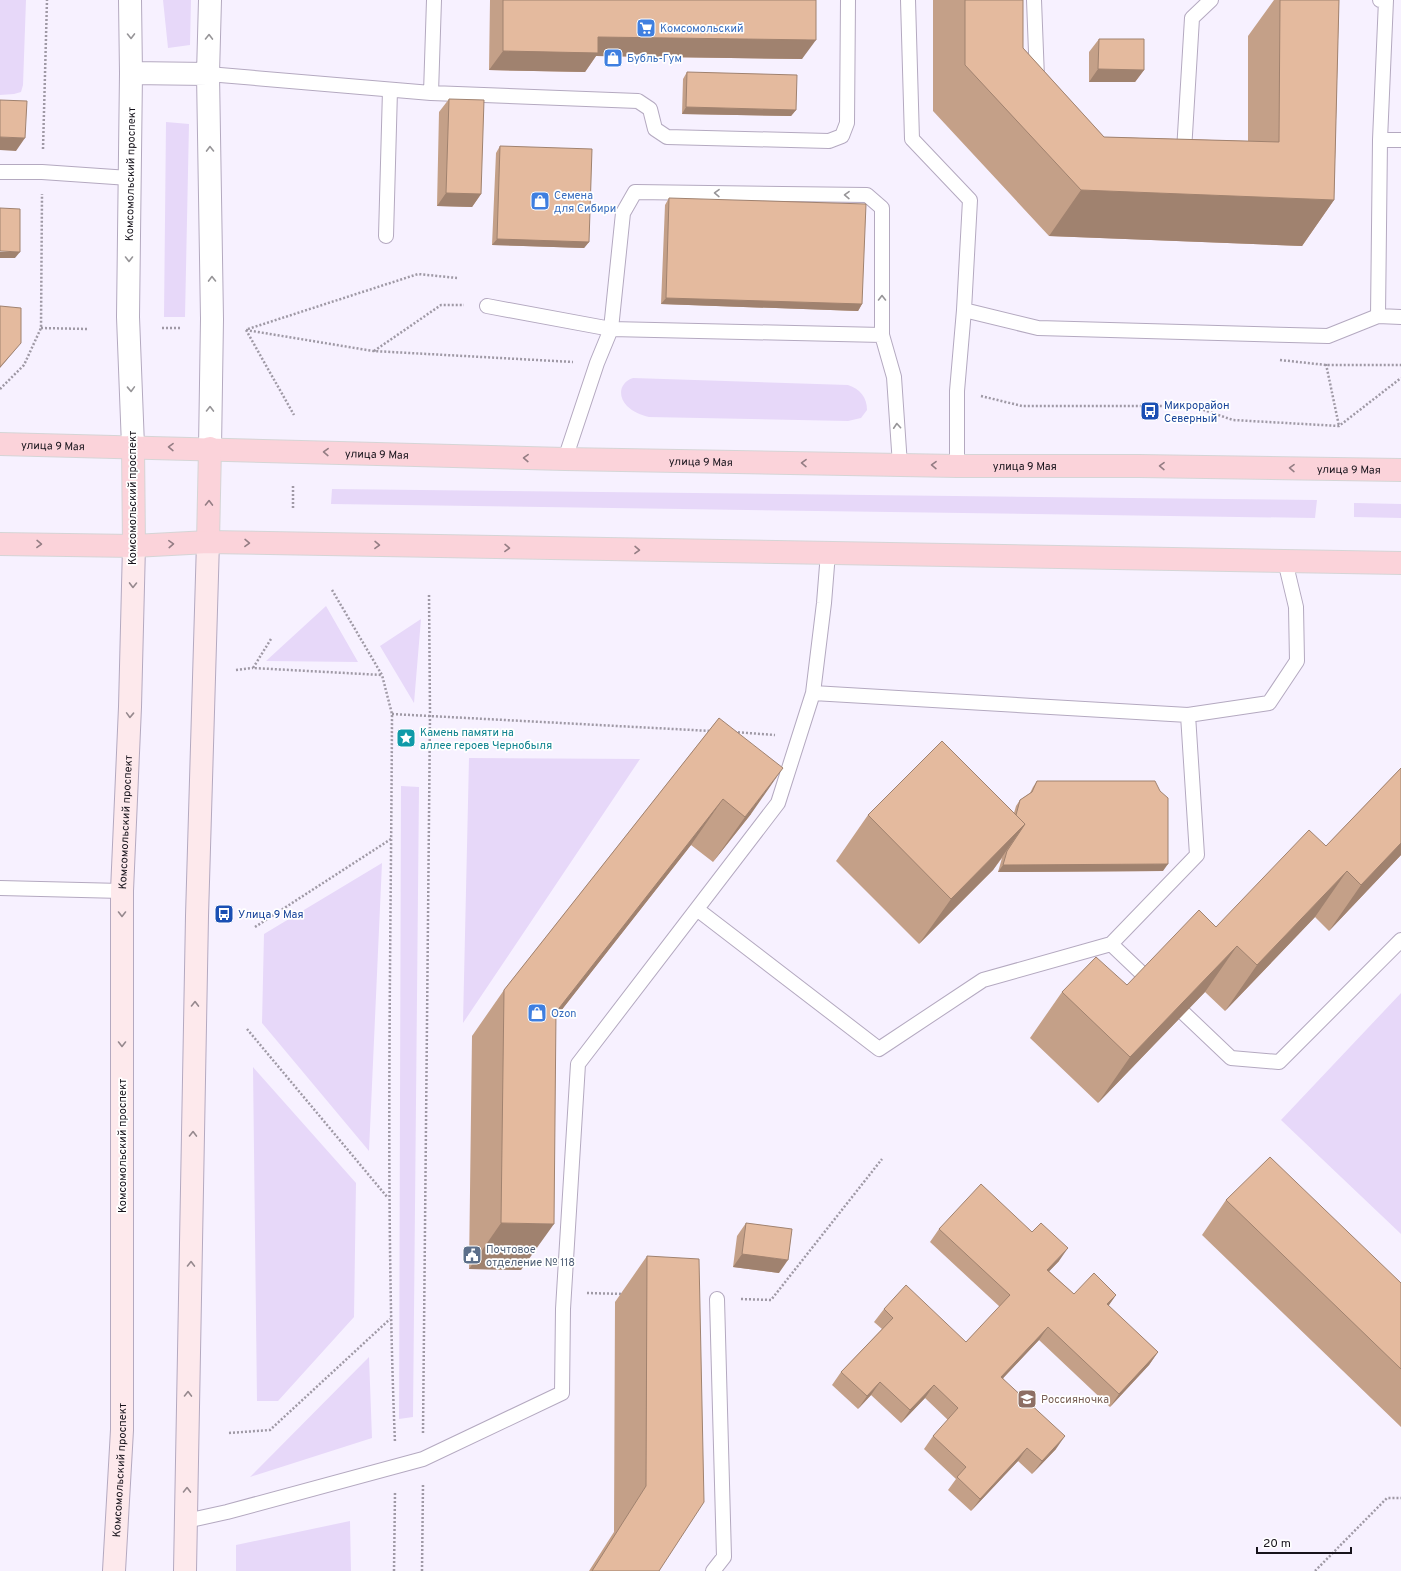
<svg xmlns="http://www.w3.org/2000/svg" width="1401" height="1571" font-family="Overpass,sans-serif">
<style>
.green{fill:#e7d8f9}
.lines{fill:none;stroke-linecap:round;stroke-linejoin:round}
.service-casing{stroke:#b4a9c0;stroke-width:16}
.minor-casing{stroke:#b4a9c0;stroke-width:24}
.secondary-casing{stroke:#b4a9c0;stroke-width:24}
.primary-casing{stroke:#d5d5d6;stroke-width:24}
.path{stroke:#9f99a5;stroke-width:2.5;stroke-dasharray:2 2;stroke-linecap:butt}
.service{stroke:#fff;stroke-width:14}
.minor{stroke:#fff;stroke-width:22}
.secondary{stroke:#fde9ec;stroke-width:22}
.primary{stroke:#fbd3da;stroke-width:22}
.wall{fill:#c4a088}
.shaded-wall{fill:#a0826f}
.building{fill:#e4ba9e;stroke:#a0826f}
.oneway{stroke:#979598}
.oneway2{stroke:#947d84}
.oneway3{stroke:#96898e}
.labels{text-anchor:middle;stroke-width:3.5;stroke-linejoin:round;paint-order:stroke}
.shop-label{font-size:11px;fill:#366cbe;stroke:#fff;text-anchor:start}
.street-label{font-size:11px;fill:#17131b;stroke:#fff}
.transit-label{font-size:11px;fill:#164399;stroke:#fff;text-anchor:start}
.culture-label{font-size:11px;fill:#0d838f;stroke:#fff;text-anchor:start}
.service-label{font-size:11px;fill:#4e5e75;stroke:#fff;text-anchor:start}
.education-label{font-size:11px;fill:#785e54;stroke:#fff;text-anchor:start}
</style>
<rect width="100%" height="100%" fill="#f7f1ff"/>
<path class="green" d="M0 0H26L23 85 21 92 14 94 0 95Z
M163 0H191L190 45 168 48Z
M166 122 189 124 185 317H164Z
M633 378 848 385C860 389 867 397 867 410L861 418 848 421 649 417C641 415 633 412 627 406 617 396 620 382 633 378Z
M332 489 1317 500 1315 518 331 504Z
M1354 503 1401 504V518L1354 517Z
M326 606 358 662 266 661Z
M421 619 414 703 380 646Z
M469 758 640 759 463 1023Z
M401 786 419 787 413 1417 399 1419Z
M382 863 369 1151 262 1023 264 934Z
M1401 993V1234L1281 1120Z
M253 1067 356 1183 354 1317 278 1401H257Z
M369 1357 372 1438 250 1477Z
M350 1521 351 1571H236V1545Z"/>
<g class="lines">
<g class="service-casing">
<path id="service" d="M908 0 912 139 970 200 964 310 957 391V466
M1034 0 1037 78 1039 81
M208 74 431 93 434 0
M431 93 638 101 650 109 655 129 667 137 829 141 842 136 847 123 848 0
M1380 140H1401
M1178 150 1184 151 1192 18 1211 0
M0 172H42L129 178
M386 236 390 90
M487 306 611 329 882 335
M964 310 1038 328 1328 336 1378 316 1401 317
M1378 316 1380 140 1386 0H1380
M565 459 597 363 611 329 623 213 635 192 867 195 882 208V335L894 377 900 465
M813 693 1188 715
M0 888 122 891
M698 910 879 1049 983 980 1111 944 1197 855 1188 715 1269 703 1297 661 1296 607 1285 561
M1111 944 1153 984
M1171 1001 1231 1058 1279 1062 1401 940
M186 1521 227 1512 423 1459 562 1393 563 1309 578 1064 778 803 813 693 824 603 828 553
M713 1571 724 1557 717 1299"/>
</g>
<g class="minor-casing">
<path id="minor" d="M130 0 131 73 128 317 133 446
M131 73 208 74
M210 448 212 319 208 74 210 0"/>
</g>
<g class="secondary-casing">
<g id="secondary">
<path id="s1" d="M114 1571 122 1430V891L130 707 134 546"/>
<path d="M185 1571 197 916 208 542"/>
</g>
</g>
<g class="primary-casing">
<g id="primary">
<path id="s2" d="M0 444 565 459 957 466H1139L1401 470"/>
<path d="M133 446 134 546"/>
<path d="M208 542 210 448"/>
<path d="M0 544 134 546 208 542 1401 563"/>
</g>
</g>
<path class="path" d="M43 149 47 0
M41 328 88 329
M162 328H182
M248 329 418 274 457 278
M246 330 373 351 573 362
M246 330 294 415
M374 351 441 305H464
M1280 360 1326 365H1401
M1326 364 1339 426
M0 389 24 365 41 328 42 194
M981 396 1022 406H1192L1233 420 1339 426 1401 378
M293 508V485
M332 590 382 675 392 714C391 957 385 1200 395 1443
M271 639 253 668 382 675
M236 670 253 668
M392 714 711 731
M734 732 775 735
M255 927 391 839
M247 1029 388 1198
M587 1293 624 1294
M741 1299 771 1300 882 1159
M229 1433 270 1430 390 1319
M423 1433 430 715 429 593
M394 1571 395 1492
M422 1571 423 1484
M1315 1571 1387 1498H1401"/>
<use href="#service" class="service"/>
<use href="#minor" class="minor"/>
<use href="#secondary" class="secondary"/>
<use href="#primary" class="primary"/>
</g>
<path class="wall" d="M490 0H816L802 59 596 56 585 72 489 70Z
M933 0H1023V48L1104 137 1248 141V36L1274 0H1339L1334 200 1302 246 1049 236 933 111Z
M1099 39 1144 70 1135 82H1089V52Z
M687 72 796 110 791 116 682 114 683 79Z
M449 99 481 194 472 207 437 206 439 112Z
M500 146 589 242 584 248 492 245 496 153Z
M669 198 862 304 858 311 661 304 665 205Z
M719 718 751 814 713 862 691 845 556 1017 521 1270 469 1269 472 1036 504 990Z
M1401 768V855L1329 931 1315 917 1225 1011 1205 992 1098 1103 1030 1038 1062 992 1127 985 1216 927 1326 846Z
M1037 781 1163 871 998 872 1002 858 993 870 919 944 836 861 868 815 1014 813 1016 806 1020 800 1030 793 1033 787Z
M1226 1200 1401 1283V1427L1202 1235Z
M746 1223 779 1273 733 1267 737 1236Z
M939 1229 1059 1261 1049 1271 1074 1294 1116 1295 1108 1306 1158 1352 1149 1365 1110 1407 1039 1340 1003 1378 1056 1449 1032 1474 1018 1461 971 1511 948 1490 956 1479 924 1449 933 1436 948 1420 925 1398 901 1423 871 1395 858 1409 832 1385 841 1372 882 1329 874 1322 884 1309 966 1342 1000 1307 930 1242Z
M647 1256 659 1571H589L614 1532 615 1302Z"/>
<path class="shaded-wall" d="M598 37 816 40 802 59 596 56 585 72 489 70 503 51Z
M1098 69 1144 70 1135 82H1089Z
M686 107 796 110 791 116 682 114Z
M0 137 25 138 16 151 0 150Z
M1081 190 1334 200 1302 246 1049 236Z
M446 193 481 194 472 207 437 206Z
M497 239 589 242 584 248 492 245Z
M0 252H20L15 258H0Z
M666 298 862 304 858 311 661 304Z
M21 343 16 349 0 368V367Z
M783 768 751 814 713 862 745 817Z
M723 799 691 845 524 1058 556 1012Z
M1025 824 993 870 919 944 951 899Z
M1401 843V855L1329 931 1361 885Z
M1168 864 1163 871 998 872 1003 865Z
M1347 871 1315 917 1225 1011 1257 965Z
M1237 946 1205 992 1098 1103 1130 1057Z
M501 1223 554 1224 521 1270 469 1269Z
M1068 1248 1059 1261 1038 1283 1047 1270Z
M742 1254 788 1260 779 1273 733 1267Z
M1116 1295 1107 1308V1304Z
M1048 1327 1039 1340 992 1390 1001 1377Z
M1158 1352 1149 1365 1110 1407 1119 1394Z
M880 1382 871 1395 858 1409 867 1396Z
M934 1385 925 1398 901 1423 910 1410Z
M1065 1436 1056 1449 1032 1474 1042 1461Z
M1027 1448 1018 1461 971 1511 980 1499Z"/>
<path class="building" d="M503 0H816V40L598 37V53L503 51Z
M965 0H1023V48L1104 137 1279 142 1280 0H1339L1334 200 1081 190 965 65Z
M1099 39H1144V70L1098 69Z
M687 72 797 75 796 110 686 107Z
M449 99 484 100 481 194 446 193Z
M0 100 27 101 25 138 0 137Z
M500 146 592 149 589 242 497 239Z
M669 198 866 204 862 304 666 298Z
M0 208 20 209V252L0 251Z
M0 306 21 308V343L0 367Z
M719 718 783 768 745 817 723 799 556 1012 554 1224 501 1223 504 990Z
M942 741 1025 824 951 899 868 815Z
M1401 768V843L1361 885 1347 871 1257 965 1237 946 1130 1057 1062 992 1096 957 1127 985 1199 910 1216 927 1309 830 1326 846Z
M1037 781H1155L1160 791 1168 798V864L1003 865 1007 851 1025 824 1016 815 1020 800 1032 792Z
M1270 1157 1401 1283V1369L1226 1200Z
M981 1184 1032 1232 1041 1223 1068 1248 1047 1270 1074 1294 1094 1273 1116 1295 1107 1304 1158 1352 1119 1394 1048 1327 1001 1377 1065 1436 1042 1461 1027 1448 980 1499 957 1477 966 1467 933 1436 958 1408 934 1385 910 1410 880 1382 867 1396 841 1372 893 1318 884 1309 906 1285 966 1342 1010 1295 939 1229Z
M746 1223 792 1229 788 1260 742 1254Z
M647 1256 699 1259 704 1502 659 1571H592L646 1486Z"/>
<defs><path id="oneway-chevron" d="M-2-3.5L2.5 0L-2 3.5" fill="none" stroke-width="1.6" stroke-linecap="round" stroke-linejoin="round"/></defs>
<g class="oneway">
<use href="#oneway-chevron" transform="translate(131 36) rotate(89)"/>
<use href="#oneway-chevron" transform="translate(209 37) rotate(-89)"/>
<use href="#oneway-chevron" transform="translate(210 149) rotate(-91)"/>
<use href="#oneway-chevron" transform="translate(717 193) rotate(-179)"/>
<use href="#oneway-chevron" transform="translate(847 195) rotate(-179)"/>
<use href="#oneway-chevron" transform="translate(129 259) rotate(90)"/>
<use href="#oneway-chevron" transform="translate(212 279) rotate(-91)"/>
<use href="#oneway-chevron" transform="translate(882 298) rotate(-90)"/>
<use href="#oneway-chevron" transform="translate(131 389) rotate(88)"/>
<use href="#oneway-chevron" transform="translate(210 409) rotate(-89)"/>
<use href="#oneway-chevron" transform="translate(897 426) rotate(-94)"/>
</g>
<g class="oneway2">
<use href="#oneway-chevron" transform="translate(171 447) rotate(-179)"/>
<use href="#oneway-chevron" transform="translate(326 452) rotate(-178)"/>
<use href="#oneway-chevron" transform="translate(526 458) rotate(-178)"/>
<use href="#oneway-chevron" transform="translate(804 463) rotate(-179)"/>
<use href="#oneway-chevron" transform="translate(934 465) rotate(-179)"/>
<use href="#oneway-chevron" transform="translate(1162 466) rotate(-179)"/>
<use href="#oneway-chevron" transform="translate(1292 468) rotate(-179)"/>
<use href="#oneway-chevron" transform="translate(209 503) rotate(-89)"/>
<use href="#oneway-chevron" transform="translate(247 543) rotate(1)"/>
<use href="#oneway-chevron" transform="translate(39 544) rotate(1)"/>
<use href="#oneway-chevron" transform="translate(171 544) rotate(-3)"/>
<use href="#oneway-chevron" transform="translate(377 545) rotate(1)"/>
<use href="#oneway-chevron" transform="translate(507 548) rotate(1)"/>
<use href="#oneway-chevron" transform="translate(637 550) rotate(1)"/>
</g>
<g class="oneway3">
<use href="#oneway-chevron" transform="translate(133 585) rotate(91)"/>
<use href="#oneway-chevron" transform="translate(130 715) rotate(92)"/>
<use href="#oneway-chevron" transform="translate(122 914) rotate(90)"/>
<use href="#oneway-chevron" transform="translate(195 1004) rotate(-89)"/>
<use href="#oneway-chevron" transform="translate(122 1044) rotate(90)"/>
<use href="#oneway-chevron" transform="translate(193 1134) rotate(-89)"/>
<use href="#oneway-chevron" transform="translate(191 1264) rotate(-89)"/>
<use href="#oneway-chevron" transform="translate(188 1394) rotate(-89)"/>
<use href="#oneway-chevron" transform="translate(187 1490) rotate(-89)"/>
</g>
<defs>
<g id="supermarket-square" transform="scale(1)"><rect x="-9" y="-9" width="18" height="18" rx="4" fill="#3f7fe0" stroke="#fff"/><path d="M-6-5.5h2.5l.6 2H6L4.5 2H-2.5L-4.4-4H-6ZM-1.5 3.2a1.3 1.3 0 1 0 .1 0ZM3 3.2a1.3 1.3 0 1 0 .1 0Z" fill="#fff"/></g>
<g id="shop-square" transform="scale(1)"><rect x="-9" y="-9" width="18" height="18" rx="4" fill="#3f7fe0" stroke="#fff"/><path d="M-5-2.5h2.3a2.7 3.5 0 0 1 5.4 0H5L5.5 6h-11ZM-1.5-2.5h3a1.5 2.3 0 0 0-3 0Z" fill="#fff"/></g>
<g id="bus-square" transform="scale(1)"><rect x="-9" y="-9" width="18" height="18" rx="4" fill="#1a4fb4" stroke="#fff"/><path d="M-5-6H5V4H4V6H2V4H-2V6H-4V4H-5ZM-3.5-4V0h7V-4ZM-3.5 1.2v1.5H-2V1.2ZM2 1.2v1.5H3.5V1.2Z" fill="#fff"/></g>
<g id="sight-square" transform="scale(1)"><rect x="-9" y="-9" width="18" height="18" rx="4" fill="#0f9aa8" stroke="#fff"/><path d="M0-6L1.8-2.2L6-1.7L2.9 1.2L3.7 5.4L0 3.3L-3.7 5.4L-2.9 1.2L-6-1.7L-1.8-2.2Z" fill="#fff"/></g>
<g id="civic-square" transform="scale(1)"><rect x="-9" y="-9" width="18" height="18" rx="4" fill="#5c6f8a" stroke="#fff"/><path d="M-.6-6.5H3V-4.5H.6V-3L4-1V1h2V6H-6V1h2V-1L-.6-3ZM-1.2 2.5V6h2.4V2.5Z" fill="#fff"/></g>
<g id="school-square" transform="scale(1)"><rect x="-9" y="-9" width="18" height="18" rx="4" fill="#8d6e63" stroke="#fff"/><path d="M0-5L7-2L0 1L-7-2ZM-4 1L0 2.5L4 1V4Q0 6-4 4Z" fill="#fff"/></g>
</defs>
<g fill-rule="evenodd">
<use href="#supermarket-square" x="646" y="28"/>
<use href="#shop-square" x="613" y="58"/>
<use href="#shop-square" x="540" y="201"/>
<use href="#bus-square" x="1150" y="411"/>
<use href="#sight-square" x="406" y="738"/>
<use href="#bus-square" x="224" y="914"/>
<use href="#shop-square" x="537" y="1013"/>
<use href="#civic-square" x="472" y="1255"/>
<use href="#school-square" x="1027" y="1399"/>
</g>
<g class="labels">
<g class="shop-label">
<text x="660" y="32">Комсомольский</text>
<text x="627" y="62">Бубль-Гум</text>
<text x="554" y="199">Семена<tspan x="554" dy="13">для Сибири</tspan></text>
<text x="551" y="1017">Ozon</text>
</g>
<g class="street-label">
<text transform="translate(130 174) rotate(-89)" y="4">Комсомольский проспект</text>
<text dy="4" stroke="none"><textPath href="#s2" startOffset="53">улица 9 Мая</textPath></text>
<text dy="4" stroke="none"><textPath href="#s2" startOffset="377">улица 9 Мая</textPath></text>
<text dy="4" stroke="none"><textPath href="#s2" startOffset="701">улица 9 Мая</textPath></text>
<text dy="4" stroke="none"><textPath href="#s2" startOffset="1025">улица 9 Мая</textPath></text>
<text dy="4" stroke="none"><textPath href="#s2" startOffset="1349">улица 9 Мая</textPath></text>
<text transform="translate(132 498) rotate(-90)" y="4">Комсомольский проспект</text>
<text dy="4" stroke="none"><textPath href="#s1" startOffset="749">Комсомольский проспект</textPath></text>
<text transform="translate(122 1146) rotate(-90)" y="4">Комсомольский проспект</text>
<text dy="4" stroke="none"><textPath href="#s1" startOffset="101">Комсомольский проспект</textPath></text>
</g>
<g class="transit-label">
<text x="1164" y="409">Микрорайон<tspan x="1164" dy="13">Северный</tspan></text>
<text x="238" y="918">Улица 9 Мая</text>
</g>
<g class="culture-label">
<text x="420" y="736">Камень памяти на<tspan x="420" dy="13">аллее героев Чернобыля</tspan></text>
</g>
<g class="service-label">
<text x="486" y="1253">Почтовое<tspan x="486" dy="13">отделение № 118</tspan></text>
</g>
<g class="education-label">
<text x="1041" y="1403">Россияночка</text>
</g>
</g>
<path d="M1257 1547v6h94v-6" fill="none" stroke="#17131b" stroke-width="2"/>
<text x="1263" y="1547" font-size="12" fill="#17131b" stroke="#ffffff" stroke-width="3" paint-order="stroke">20 m</text>
</svg>
